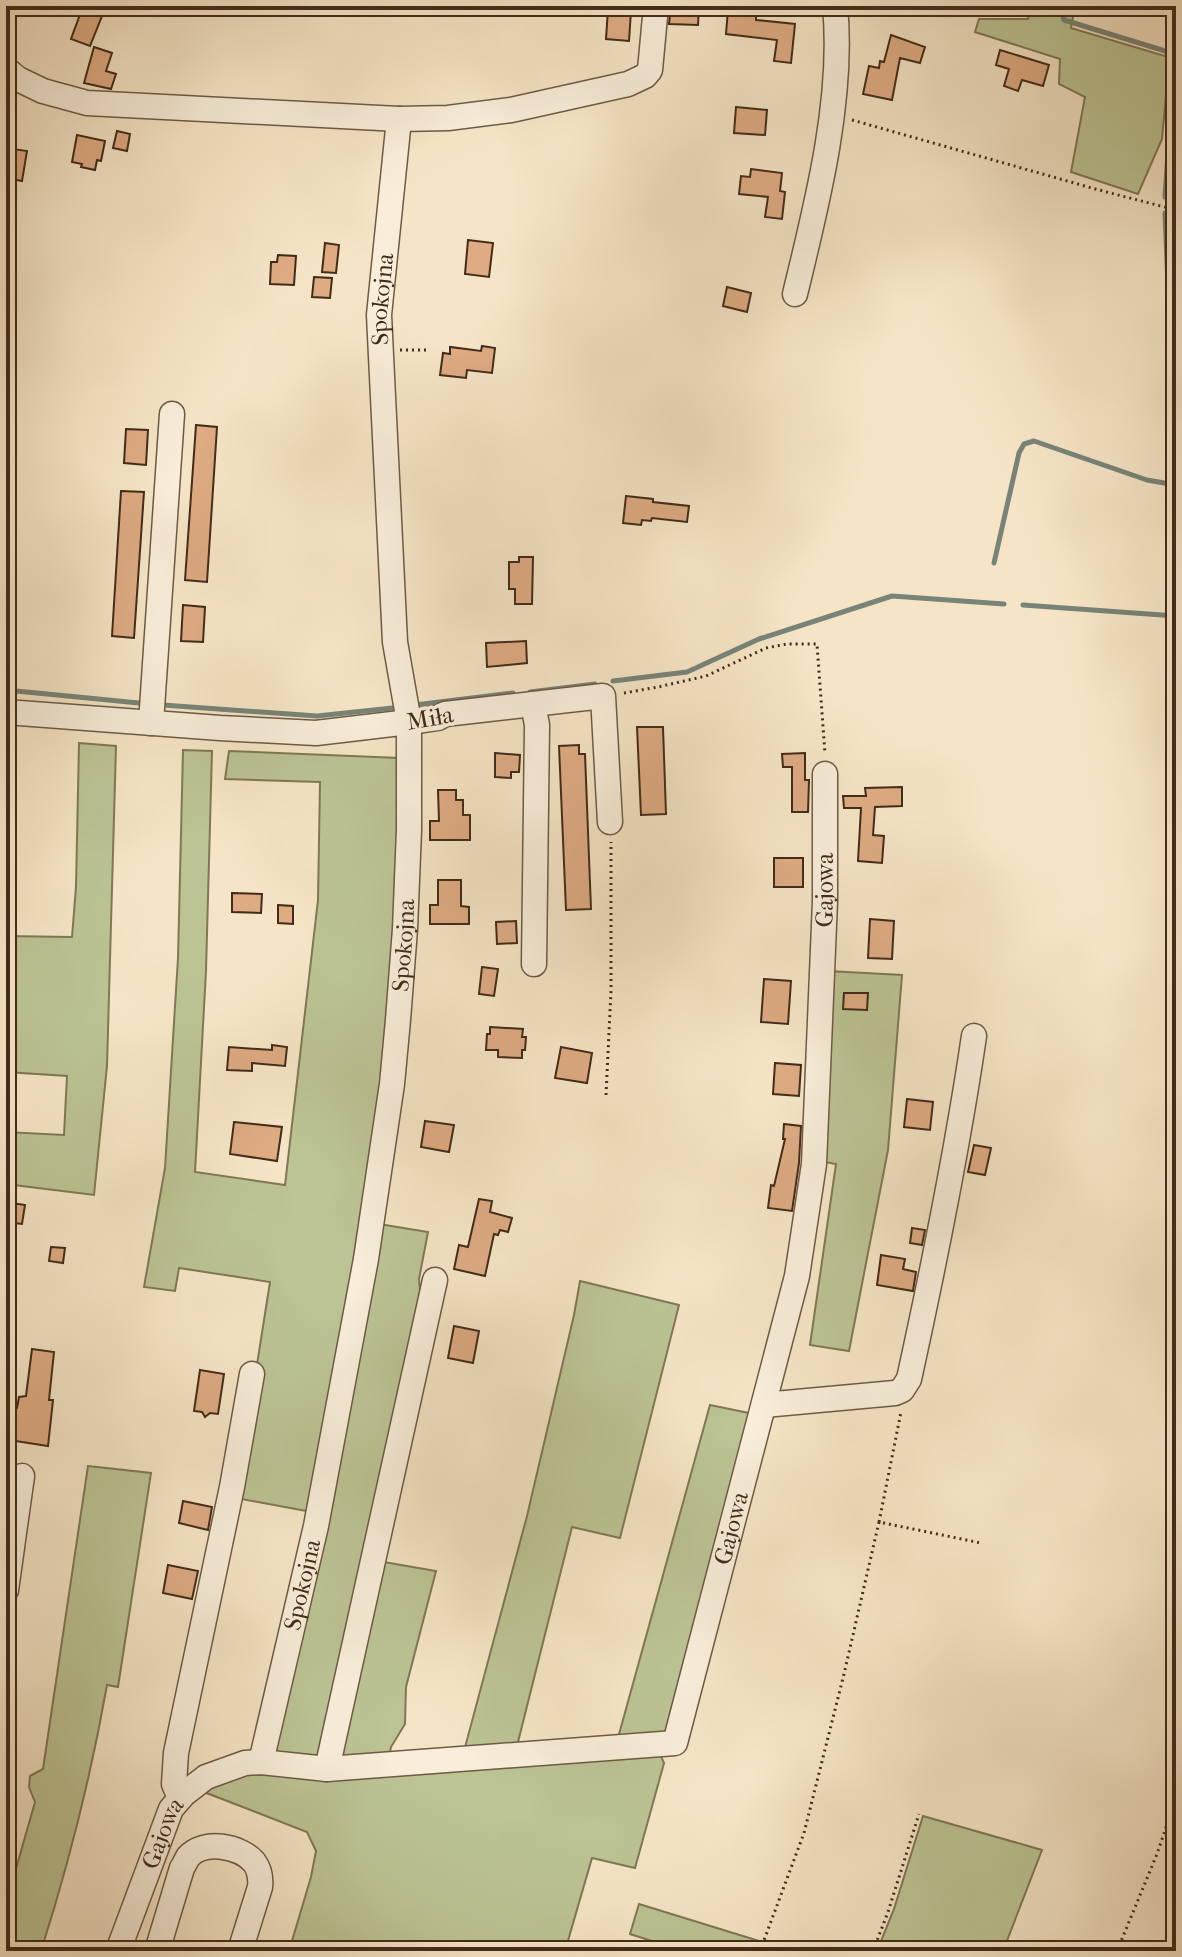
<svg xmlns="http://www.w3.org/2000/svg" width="1182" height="1957" font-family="'IM FELL French Canon',serif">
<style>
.green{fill:#bcc494;stroke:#7f7857;stroke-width:2}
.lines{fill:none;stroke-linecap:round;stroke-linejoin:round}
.stream{stroke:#788478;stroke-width:5}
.building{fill:#deab83;stroke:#422b1a;stroke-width:2}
.minor-casing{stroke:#6f5a45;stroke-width:27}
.path{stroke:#422b1a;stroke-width:3;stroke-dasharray:2 4;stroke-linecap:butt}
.minor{stroke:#f8eeda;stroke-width:24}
.labels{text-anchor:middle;stroke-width:7;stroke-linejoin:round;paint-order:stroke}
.street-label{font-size:24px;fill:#422b1a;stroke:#f8eeda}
</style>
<rect width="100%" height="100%" fill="#f5e5c6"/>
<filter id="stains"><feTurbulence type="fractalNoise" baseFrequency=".0025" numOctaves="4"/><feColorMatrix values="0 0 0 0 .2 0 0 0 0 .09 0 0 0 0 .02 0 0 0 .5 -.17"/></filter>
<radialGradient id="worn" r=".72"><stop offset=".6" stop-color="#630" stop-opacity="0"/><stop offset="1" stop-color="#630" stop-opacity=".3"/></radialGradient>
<path class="green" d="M1030 6H1075L1071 28 1165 56 1169 62 1162 139 1138 194 1071 172 1085 97 1059 84 1060 59 975 32 979 19H1028Z
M79 743 116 746 107 1066 94 1195 6 1184V1132L64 1135 67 1076 6 1072V936L72 937 76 887Z
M183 750 212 751 206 971 195 1172 285 1185 318 900 320 782 225 779 229 751 399 758 397 918 383 1086 312 1512 236 1498 270 1282 179 1268 175 1291 144 1287 165 1168 178 958Z
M828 971 902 975 888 1150 849 1351 810 1345 836 1164 819 1161Z
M379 1224 428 1232 419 1279 422 1311 335 1708 317 1759 286 1756 273 1749Z
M580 1281 679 1305 620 1538 572 1527 517 1746 464 1751 527 1516 574 1315Z
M710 1405 754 1414 672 1726 661 1735 618 1738Z
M88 1466 151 1473 118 1687 107 1685C91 1776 69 1863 41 1951H6V1904L35 1802 29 1787 30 1776 43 1769Z
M378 1561 436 1571 406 1687 405 1724 391 1747 389 1758 340 1761Z
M660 1754 664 1763 635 1868 592 1858 565 1951H289L311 1877 316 1851 307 1832 204 1792 213 1783 243 1774 332 1776Z
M923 1816 1042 1850 1003 1951H877L894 1909Z
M639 1904 759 1941 756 1951H683L630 1934Z"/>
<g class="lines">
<path class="stream" d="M1060 6 1064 20 1162 50 1171 54 1174 64 1165 197
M1165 213 1170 336 1176 391
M994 563 1019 453 1024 444 1034 441 1147 480 1176 485
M1023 605 1176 616
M613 681 687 672 759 639 892 596 1004 604
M6 690 139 703
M530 692 595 684
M163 705 317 716 392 708
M415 705 513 693"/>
</g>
<path class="building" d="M671 6H699L698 25 669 24Z
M82 9 102 16 90 46 71 39Z
M608 9 631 11 629 41 606 39Z
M728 9 756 12V20L795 24 791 63 774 61 777 40 726 34Z
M891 35 925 47 920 63 900 58 892 100 863 94 869 66 879 68 880 61 884 62Z
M94 47 112 53 106 71 116 74 111 89 84 83Z
M1000 50 1049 65 1043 86 1022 80 1018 91 1004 86 1009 69 996 65Z
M736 107 767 110 765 135 734 133Z
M117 131 130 134 127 151 113 148Z
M77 135 105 141 101 161 97 160 95 170 81 167 82 164 72 162Z
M6 148 27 151 22 181 6 178Z
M751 169 782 173 780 191 785 192 782 219 765 217 768 197 739 194 741 176 750 177Z
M468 240 493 243 489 277 465 274Z
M325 243 339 245 336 273 322 272Z
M278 255 296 256 294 285 270 284 271 262H277Z
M314 277 332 278 330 298 312 297Z
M727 287 751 293 747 312 723 306Z
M482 346 495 348 492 373 467 370 466 378 440 375 443 353 450 354V347L481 351Z
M196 425 217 427 207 582 185 580Z
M126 429 148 430 146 465 124 463Z
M121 491 144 492 134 638 112 636Z
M626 496 653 499V502L689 506 687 522 652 518 651 521 642 520 641 525 623 523Z
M519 557H533L532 604H515V589H509V562H519Z
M183 605 205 607 203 642 181 641Z
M526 641 527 663 487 667 486 643Z
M637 727H663L666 814 641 815Z
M579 745V754H585L591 909 566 910 559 746Z
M495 753 520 755 519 772H511V778L495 777Z
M805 753V780H809L808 812H792V767H783L782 754Z
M902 787V806L875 807 873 835 884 836 882 863 858 861 861 808H844L843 796H866L865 788Z
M438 790H456V800H463V815H470V840H430V821H439Z
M774 858H803V887H774Z
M438 880H461V906L469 907V924H430V905H438Z
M232 893 262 894 261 913 232 912Z
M278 905 293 906V924L278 923Z
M870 919 894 921 892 959 868 958Z
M516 921 517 943 497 944 496 922Z
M482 967 498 969 494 996 479 994Z
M764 979 791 981 788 1024 761 1022Z
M844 993H868L867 1010 843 1009Z
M490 1027 523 1029 522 1037H526L525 1050H522V1058L498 1057V1050H486L487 1034H490Z
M272 1045 287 1047 285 1066 252 1063V1071L227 1070 229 1047 272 1050Z
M561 1047 592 1053 587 1083 555 1078Z
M775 1063 801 1065 799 1096 773 1094Z
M907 1099 933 1102 930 1130 904 1127Z
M425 1121 454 1125 449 1152 421 1147Z
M234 1122 282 1127 277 1161 230 1154Z
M784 1124 801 1126 799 1163 792 1211 768 1208 771 1185 774 1186 785 1139H783Z
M974 1145 991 1148 985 1175 968 1172Z
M479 1199 492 1201 490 1212 512 1218 508 1232 500 1230 498 1235 494 1234 485 1276 454 1269 459 1245 468 1247Z
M6 1202 25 1205 22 1224 6 1222Z
M912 1228 925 1230 922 1245 910 1243Z
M51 1247 65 1248 63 1263 49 1261Z
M881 1255 905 1259 903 1269 916 1272 913 1291 877 1285Z
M454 1326 479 1331 473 1363 448 1358Z
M32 1349 54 1352 49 1400H53L48 1446 9 1440 13 1411 17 1408 19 1397 26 1396Z
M200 1370 224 1374 218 1414 210 1413 205 1417 202 1412 194 1411Z
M183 1501 212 1507 208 1530 179 1523Z
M168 1565 198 1571 192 1599 163 1593Z"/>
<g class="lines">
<g class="minor-casing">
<g id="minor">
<path d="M6 69 18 79 43 91 87 103 399 119 448 118 511 110 628 84 645 76 650 70 656 6"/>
<path d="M795 294C817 204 844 98 835 6"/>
<path d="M533 704 537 725 534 964"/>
<path d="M6 712 220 728 316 733 409 722 438 718 445 714 603 696 610 822"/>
<path d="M151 723 172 414"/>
<path d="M764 1405 895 1393 902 1390 909 1379C934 1265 957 1152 974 1036"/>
<path d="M6 1590 22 1476"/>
<path id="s1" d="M261 1762 316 1526 366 1259 392 1084 398 1020 405 929 409 830V722L395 642 379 315 399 119"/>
<path d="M327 1769 435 1280"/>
<path d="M180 1798 174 1784 176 1753 232 1487 252 1374"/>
<path id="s2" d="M118 1951 171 1809 184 1794 206 1777 245 1763 261 1762 327 1769 675 1743 797 1276 814 1164 825 901V774"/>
<path d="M157 1951 182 1868C183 1867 188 1857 188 1857 204 1839 240 1846 254 1862 260 1870 261 1878 260 1887L240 1951"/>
</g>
</g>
<path class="path" d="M852 120 1099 190 1176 210
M400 350H427
M624 693 658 687 706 676 766 648 787 644H817L825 754
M606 1095 611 991V842
M879 1522 901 1412
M760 1951 804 1833 844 1674 879 1522 981 1543
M873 1951 888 1912 919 1814
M1117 1951 1157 1854 1176 1798"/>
<use href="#minor" class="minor"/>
</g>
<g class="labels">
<g class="street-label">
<text dy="8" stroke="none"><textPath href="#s1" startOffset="1478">Spokojna</textPath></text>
<text transform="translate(430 718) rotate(-10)" y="8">Miła</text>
<text dy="8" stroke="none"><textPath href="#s2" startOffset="1542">Gajowa</textPath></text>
<text dy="8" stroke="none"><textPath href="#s1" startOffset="830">Spokojna</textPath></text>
<text dy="8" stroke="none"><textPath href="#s2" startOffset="894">Gajowa</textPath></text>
<text dy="8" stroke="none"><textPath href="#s1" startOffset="182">Spokojna</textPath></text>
<text dy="8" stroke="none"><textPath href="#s2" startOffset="126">Gajowa</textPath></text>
</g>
</g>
<rect width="1182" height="1957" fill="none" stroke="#f5e5c6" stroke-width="32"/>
<rect x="8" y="8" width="1166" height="1941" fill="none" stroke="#422b1a" stroke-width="4"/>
<rect x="16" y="16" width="1150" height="1925" fill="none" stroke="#422b1a" stroke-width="2"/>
<rect width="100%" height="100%" filter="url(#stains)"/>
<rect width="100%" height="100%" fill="url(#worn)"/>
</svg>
